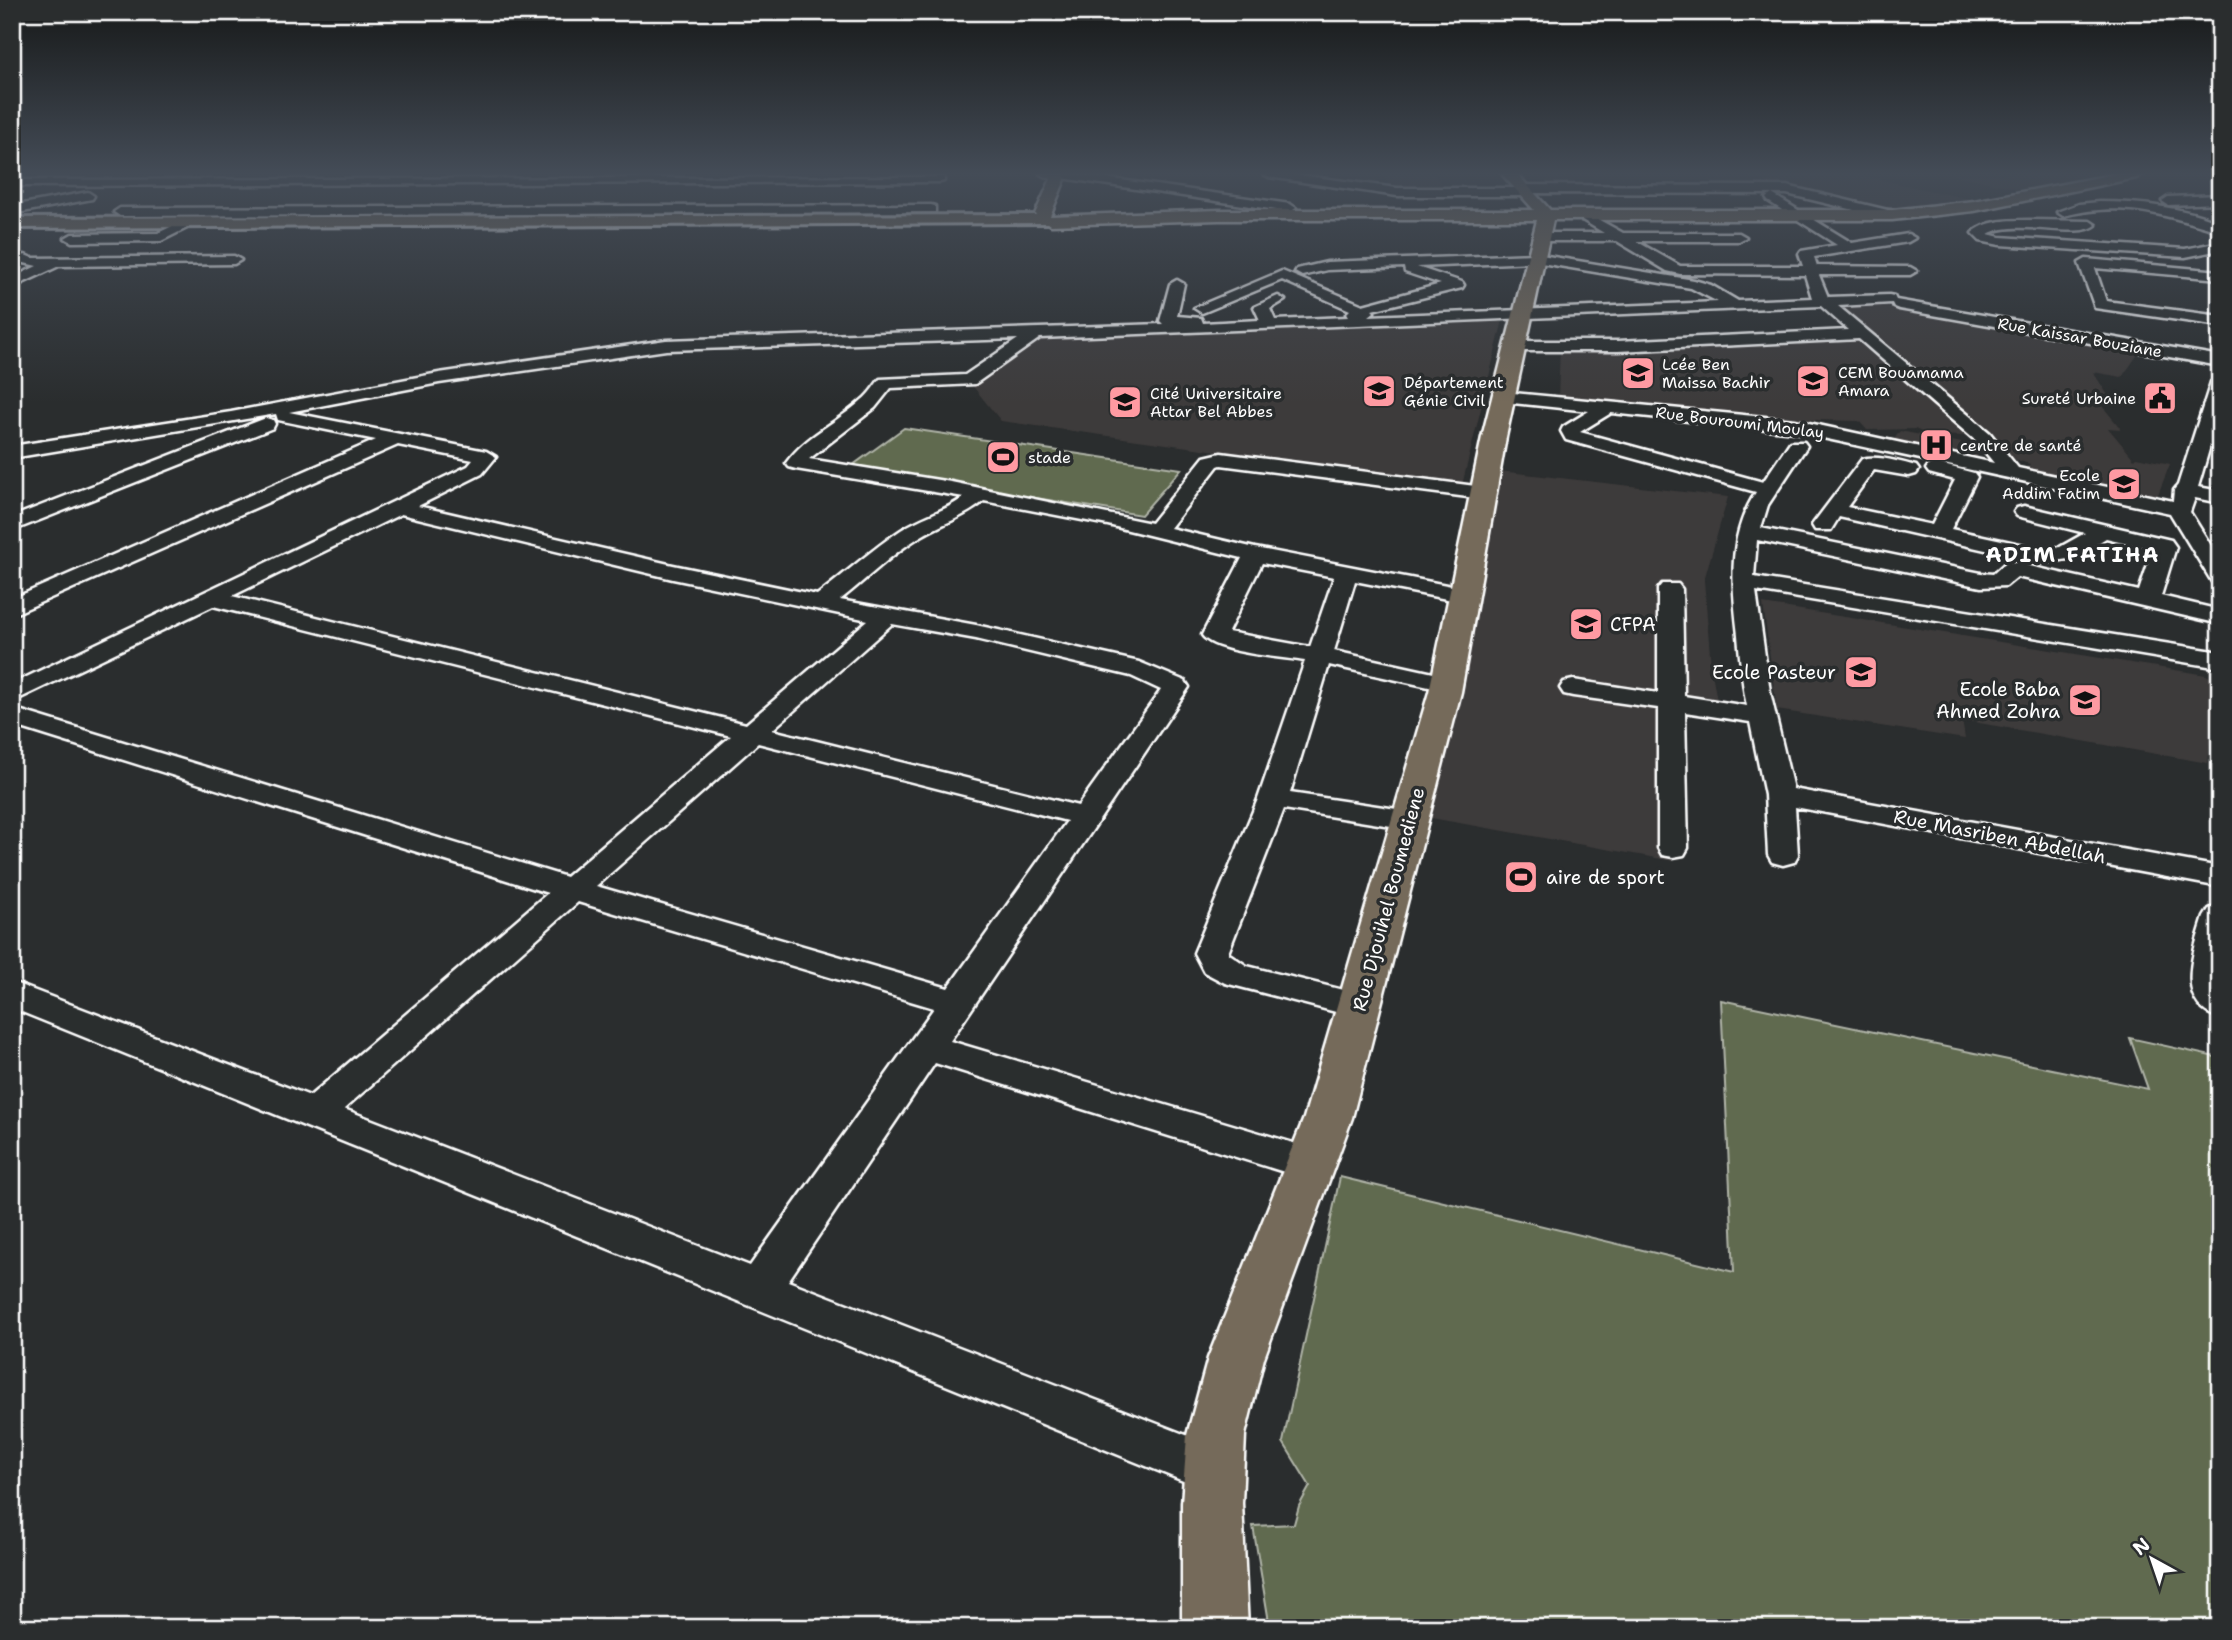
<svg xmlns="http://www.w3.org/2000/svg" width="2232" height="1640" font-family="'Shantell Sans',sans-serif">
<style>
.built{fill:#3e3b3b}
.green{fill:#606a50;stroke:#b0b4a8;stroke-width:2}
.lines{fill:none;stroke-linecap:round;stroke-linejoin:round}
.minor-casing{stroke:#fff;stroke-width:5}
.major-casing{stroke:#fff;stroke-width:5}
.highway-casing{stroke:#fff;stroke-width:6}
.minor{fill:#2a2d2e;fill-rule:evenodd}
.major{fill:#746a5a;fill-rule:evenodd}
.highway{fill:#746a5a;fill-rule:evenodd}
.labels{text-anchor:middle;stroke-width:7;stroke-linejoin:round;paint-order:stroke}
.far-street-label{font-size:16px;fill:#fff;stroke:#2a2d2e}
.far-poi-label{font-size:16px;fill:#fff;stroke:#2a2d2e;text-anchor:start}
.poi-label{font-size:19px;fill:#fff;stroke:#2a2d2e;text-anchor:start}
.street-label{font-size:19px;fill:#fff;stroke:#2a2d2e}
.far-district-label{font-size:21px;font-weight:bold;letter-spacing:2px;fill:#fff;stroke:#2a2d2e}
</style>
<rect width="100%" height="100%" fill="#2a2d2e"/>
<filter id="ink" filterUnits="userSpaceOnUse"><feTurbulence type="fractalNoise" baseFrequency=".0143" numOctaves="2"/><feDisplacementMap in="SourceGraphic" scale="14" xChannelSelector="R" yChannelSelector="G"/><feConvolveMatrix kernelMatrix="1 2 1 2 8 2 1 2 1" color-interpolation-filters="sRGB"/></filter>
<g filter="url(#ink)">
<path class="built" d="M1377 174H1433L1447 189H1390L1384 175Z
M1735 174H1855L1982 202 1892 213Z
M1951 174H2092L2071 185 2033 192Z
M1856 301 2141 350 2122 377 2093 372 2113 403 2099 402 2121 429 2108 428 2134 459 2136 457 2170 464 2157 497 2151 498 2026 471 2030 464 2016 460 1834 305Z
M1503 320 1462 485 1001 421 971 384 1037 339Z
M1852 337 1968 436 1929 435 1915 429 1867 430 1859 421 1772 419 1558 399 1560 348Z
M1900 431 1982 447 1975 461 1892 442Z
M1499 471 1728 497 1704 580 1711 667 1719 712 1676 704 1673 861 1420 816Z
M1763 604 2206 675 2216 680 2208 763 1962 720 1965 739 1777 710Z"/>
<path class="green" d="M904 428 1181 469 1141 515 849 468Z
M1721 1000 2148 1089 2130 1038 2220 1058V1628H1270L1253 1526 1294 1524 1299 1506 1310 1486 1283 1442 1340 1177 1734 1272Z"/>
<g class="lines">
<g class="minor-casing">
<path id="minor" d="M1057 174H1078L1290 204 1296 208 1290 212 1062 178Z
M1263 174H1292L1397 188H1517L1522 185 1787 186 1896 212 1898 215 1892 219 1787 194 1531 193 1525 196H1397L1269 177Z
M944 177V181L940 182 12 186V180Z
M88 192 94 196 92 199 12 214V206Z
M1772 194 1852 243 1908 234 1915 238 1908 242 1814 257 1817 266 1910 267 1917 271 1910 275H1819L1828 297 1889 295 1894 296 1896 300 2220 356V366L1899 309 1894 307 1892 303 1838 306 1990 433 2018 468 2173 501 2174 490 2178 485 2211 382 2220 377V412L2198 487 2220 491V503L2195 498 2190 512 2220 560V584L2212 582 2170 513 1795 432 1611 413 1580 432 1763 482 1790 442H1804L1807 446 1768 505 1761 528 1981 573 1993 574 2004 564 2012 562 2139 591 2153 549 2106 538 2074 558 2043 563 1839 517 1831 530H1815L1812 525 1862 459C1878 455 1900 462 1916 466L1919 470 1916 474 1909 476 1874 470 1847 507 1932 525 1955 480 1929 473 1926 469 1929 465 1936 463 1974 473 1977 477 1951 529 2043 549 2060 547 2085 533 2017 516 2014 512 2017 508 2024 506 2171 540 2176 547 2161 596 2220 610V624L2017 577 2006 586 1981 587 1757 540 1754 577 2220 652V668L1756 591 1770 692 1793 789 2220 867V887L1795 807 1798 855 1794 862 1783 865 1772 862 1768 855 1765 795 1750 722 1685 712 1688 848 1684 855 1673 857 1662 855 1658 848V708L1573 696 1564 694 1560 688 1564 682 1573 680 1658 693V589L1662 584H1678L1682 589 1684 696 1747 706C1742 682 1740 658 1738 635 1732 585 1727 536 1756 492L1566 440 1561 431 1563 427 1589 411 1503 402 1497 401 1494 397 1497 393 1503 392 1795 420 1994 463 1976 441 1859 339 1618 351H1514L1506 346 1514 341H1618L1848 330 1821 306 1040 338 975 384 891 388 875 408 809 459 951 482 1151 523 1204 457 1221 453 1483 487 1490 489 1493 493 1490 497 1483 499 1221 465 1218 466 1170 528 1255 548 1462 588 1470 590 1474 595 1470 600 1462 602 1355 581 1334 651 1456 678 1460 683 1456 688 1447 691 1329 665 1290 793 1410 811 1421 814 1425 820 1421 826 1410 829 1284 809 1228 953 1247 966 1371 997 1377 1006 1371 1015 1359 1018 1225 983 1204 972 1194 953 1258 799 1305 661C1283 657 1214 653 1202 635L1242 558 1108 525 984 501C964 518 940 524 918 538 890 555 866 580 840 600L976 625 1139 662 1185 681 1189 687 950 1041 1310 1148 1324 1153 1330 1164 1324 1175 1310 1180 935 1063 788 1281 1230 1452 1237 1469 1230 1486 1213 1493 12 1008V982L310 1096 548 893 12 725V708L566 877 731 736 213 606 12 702V684L468 466 473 460 398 445 12 615V599L376 440 278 420 276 414 12 458V446L231 412 439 373 666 340 1163 324 1160 321 1170 284 1177 280 1184 284 1177 316 1201 318 1203 323 1260 320 1254 307 1278 296 1285 300 1270 309 1275 320 1348 317 1346 314 1350 310 1282 280 1207 311 1202 313 1194 308 1282 271 1363 305 1441 284 1405 272 1404 267 1327 270 1302 276 1295 272 1297 269 1327 262 1535 254 1694 280 1711 285 1738 301 1812 298 1805 275 1680 274 1667 271 1617 241H1540L1533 237 1540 233H1604L1579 218V212L1583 211 1623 233H1739L1746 237 1739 241H1636L1680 266H1803L1799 254 1801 251 1837 245 1768 201 1766 198ZM1535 262 1691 288 1718 302 1369 316 1374 312 1372 310 1462 288 1464 285 1462 282 1417 267ZM1018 339 965 375 880 379C874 386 869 395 862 400 837 423 806 435 786 463L789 467 796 469 964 497C946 511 921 517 901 530 872 549 845 574 817 595L673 565 418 506 482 474 496 457 486 451 289 412 439 383 666 350ZM401 514 673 579 868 620 746 724 232 596ZM1262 563 1334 577 1310 647 1228 632ZM892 624 976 639 1131 676 1161 690 1078 806 772 730ZM758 743 1067 821 948 988 596 886ZM578 902 934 1008 750 1266 344 1109Z
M2220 195V203L2168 205 2162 201 2168 197Z
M2099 202C2140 202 2181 207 2220 222V231C2162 215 2125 200 2063 216L2057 212 2079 204Z
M931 205 935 206V212L120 216 114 212 120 208Z
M189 218 193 219V225L161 241 72 242 65 238 72 234 158 233Z
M2032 220 2090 221 2096 225C2078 240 2016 218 1988 234L2000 237 2185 249 2220 242V250L2185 257 2000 245 1980 241 1972 233C1988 219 2012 220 2032 220Z
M25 255 32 258 234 256 241 260 234 264 59 266 12 288V278L37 266 20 262 18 259Z
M2086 259 2220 271V279L2095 268 2106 301 2220 316V326L2095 308 2079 263Z
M266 418 273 420 275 424 273 428 12 531V517Z
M2220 906V1018C2173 1005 2194 950 2204 917L2209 909Z"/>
</g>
<g class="major-casing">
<path id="major" d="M1040 174H1063L1066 177 1050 216 1219 210H1534L1502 174H1517L1550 210H1892L1974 201 2115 174H2143L2136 178 1974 211 1892 220H1553L1506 437 1461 692 1352 1118 1264 1358 1245 1435 1242 1503 1248 1628H1182V1503L1187 1435 1208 1358 1304 1118 1429 692 1482 437 1537 220H1219L1051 225 1035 214 1051 179Z"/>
</g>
<g class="highway-casing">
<path id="highway" d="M1044 215 1050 217 1052 220 1050 223 12 228V218Z"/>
</g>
<use href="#minor" class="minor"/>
<use href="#major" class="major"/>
<use href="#highway" class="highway"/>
</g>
</g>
<linearGradient id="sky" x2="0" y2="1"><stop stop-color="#171919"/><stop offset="0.43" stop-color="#444c57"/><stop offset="1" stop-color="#444c57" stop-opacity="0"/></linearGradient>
<rect width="2232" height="403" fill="url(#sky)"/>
<defs>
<g id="school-square" transform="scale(1.75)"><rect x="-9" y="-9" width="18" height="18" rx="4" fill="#ff9aa2" stroke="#2a2d2e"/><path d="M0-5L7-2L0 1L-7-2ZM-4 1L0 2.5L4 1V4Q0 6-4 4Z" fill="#111"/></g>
<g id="university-square" transform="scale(1.75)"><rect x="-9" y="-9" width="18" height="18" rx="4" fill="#ff9aa2" stroke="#2a2d2e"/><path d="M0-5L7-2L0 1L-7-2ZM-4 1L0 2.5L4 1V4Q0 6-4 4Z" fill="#111"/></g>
<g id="civic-square" transform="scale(1.75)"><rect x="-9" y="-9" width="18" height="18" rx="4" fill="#ff9aa2" stroke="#2a2d2e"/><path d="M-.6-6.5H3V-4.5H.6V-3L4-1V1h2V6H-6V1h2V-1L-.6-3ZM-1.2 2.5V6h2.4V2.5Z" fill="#111"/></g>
<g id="hospital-square" transform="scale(1.75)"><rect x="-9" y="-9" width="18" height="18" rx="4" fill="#ff9aa2" stroke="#2a2d2e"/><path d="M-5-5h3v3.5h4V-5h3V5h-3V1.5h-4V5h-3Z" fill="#111"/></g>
<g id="stadium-square" transform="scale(1.75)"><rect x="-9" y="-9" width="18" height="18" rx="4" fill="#ff9aa2" stroke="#2a2d2e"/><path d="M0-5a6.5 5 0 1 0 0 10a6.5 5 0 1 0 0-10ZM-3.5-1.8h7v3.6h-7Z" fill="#111"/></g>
</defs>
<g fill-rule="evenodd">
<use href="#school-square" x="1638" y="373"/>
<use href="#school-square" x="1813" y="381"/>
<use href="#university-square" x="1379" y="391"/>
<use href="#civic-square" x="2160" y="398"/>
<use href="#university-square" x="1125" y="402"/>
<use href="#hospital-square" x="1936" y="445"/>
<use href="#stadium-square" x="1003" y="457"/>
<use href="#school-square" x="2124" y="484"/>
<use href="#university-square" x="1586" y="624"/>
<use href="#school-square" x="1861" y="672"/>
<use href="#school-square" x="2085" y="700"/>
<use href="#stadium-square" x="1521" y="877"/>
</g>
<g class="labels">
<g class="far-street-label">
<text transform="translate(2080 337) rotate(10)" y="6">Rue Kaissar Bouziane</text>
<text transform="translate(1740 422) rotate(7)" y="6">Rue Bouroumi Moulay</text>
</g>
<g class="far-poi-label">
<text x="1662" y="370">Lcée Ben<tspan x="1662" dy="18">Maissa Bachir</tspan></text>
<text x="1838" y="378">CEM Bouamama<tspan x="1838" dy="18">Amara</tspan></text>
<text x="1404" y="388">Département<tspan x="1404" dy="18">Génie Civil</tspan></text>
<text x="1150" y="399">Cité Universitaire<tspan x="1150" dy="18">Attar Bel Abbes</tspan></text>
<text x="2136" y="404" text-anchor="end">Sureté Urbaine</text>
<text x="1960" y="451">centre de santé</text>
<text x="1028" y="463">stade</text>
<text x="2100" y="481" text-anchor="end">Ecole<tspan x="2100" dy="18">Addim Fatim</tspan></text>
</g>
<g class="poi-label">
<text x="1610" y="631">CFPA</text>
<text x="1836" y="679" text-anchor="end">Ecole Pasteur</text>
<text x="2060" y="696" text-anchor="end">Ecole Baba<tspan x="2060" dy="22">Ahmed Zohra</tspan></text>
<text x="1546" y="884">aire de sport</text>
</g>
<g class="street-label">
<text transform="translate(2000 836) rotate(11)" y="7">Rue Masriben Abdellah</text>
<text transform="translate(1388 899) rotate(-75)" y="7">Rue Djouihel Boumediene</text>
</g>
<g class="far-district-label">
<text x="2073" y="562">ADIM FATIHA</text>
</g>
</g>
<rect width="2232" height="1640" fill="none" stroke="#2a2d2e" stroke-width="42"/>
<rect x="21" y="21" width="2190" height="1598" fill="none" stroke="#fff" stroke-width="2.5" filter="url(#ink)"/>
<g transform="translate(2152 1559) rotate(320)" stroke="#2a2d2e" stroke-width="5" paint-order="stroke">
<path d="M0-5L12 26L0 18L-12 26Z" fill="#ffffff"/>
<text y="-10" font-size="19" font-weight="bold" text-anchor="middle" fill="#ffffff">N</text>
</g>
</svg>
